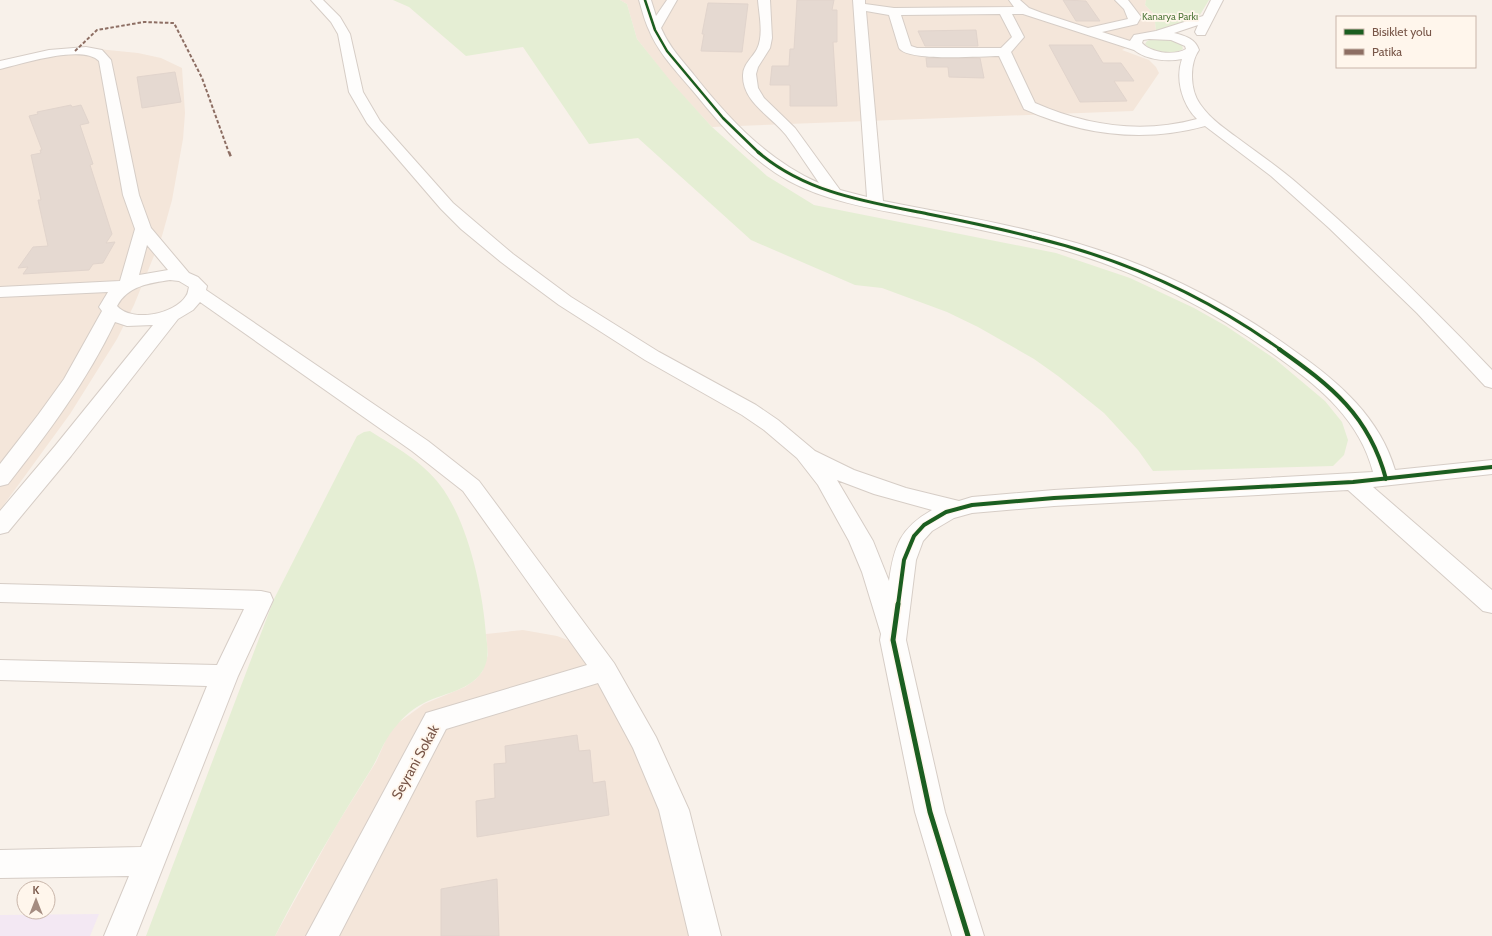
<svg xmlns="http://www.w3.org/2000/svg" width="1492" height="936" font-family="Cabin,sans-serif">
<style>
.residential{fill:#f4e6da}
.education{fill:#f3e8f3}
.green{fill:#e5eed4}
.building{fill:#e5d9d1;stroke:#e1d4cc}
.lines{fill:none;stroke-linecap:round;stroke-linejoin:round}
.street-casing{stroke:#d6cdc6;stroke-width:2}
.street{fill:#fefdfc;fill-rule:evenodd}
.quiet-far1{stroke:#8d6e63;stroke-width:2;stroke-dasharray:3.5 2;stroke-linecap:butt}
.quiet{stroke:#8d6e63;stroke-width:2.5;stroke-dasharray:4.5 2.5;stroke-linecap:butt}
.cycleway-far3-casing{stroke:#fff6ec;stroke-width:4}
.cycleway-far2-casing{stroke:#fff6ec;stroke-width:5}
.cycleway-far1-casing{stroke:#fff6ec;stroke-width:6}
.cycleway-casing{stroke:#fff6ec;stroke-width:8}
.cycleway-far3{stroke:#1b5e20;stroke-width:2.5}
.cycleway-far2{stroke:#1b5e20;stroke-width:3}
.cycleway-far1{stroke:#1b5e20;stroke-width:4}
.cycleway{stroke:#1b5e20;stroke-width:5}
.labels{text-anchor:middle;stroke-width:3.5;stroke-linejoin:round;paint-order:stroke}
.far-park-label{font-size:10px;fill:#52793c;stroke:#fff6ec}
.near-street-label{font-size:14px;fill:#785648;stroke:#fff6ec}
</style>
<rect width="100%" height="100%" fill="#f8f1ea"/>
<path class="residential" d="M620 0H1146L1145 5 1154 14 1156 30 1122 50 1149 60 1156 67 1159 73 1133 111 712 127 673 85 637 39 627 4Z
M66 49H98L138 53 161 58 182 68 185 113 183 139 172 200 162 236 134 305 117 339 70 414 0 510V62Z
M523 630 557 636 573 642 597 662 716 936H275L336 826 376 762 388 735 398 723 424 704 465 687 475 680 482 672 488 655 486 634Z"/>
<path class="education" d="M99 914 90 936H0V915Z"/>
<path class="green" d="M393 0H620L627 4 637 39 673 84 712 127 767 176 814 205 1056 253 1130 278 1194 308 1226 326 1275 359 1325 401 1342 422 1348 440 1344 455 1333 466 1153 471 1138 450 1104 413 1058 376 1034 359 978 327 947 312 882 288 855 285 751 240 638 138 589 144 523 47 466 56 409 7Z
M1146 0H1209L1195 23 1169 33 1156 30 1154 14 1145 5Z
M1154 39 1170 40 1182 45 1183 49C1173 56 1153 54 1145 44L1147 41Z
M370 431C395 447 422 461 440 485 468 521 483 591 486 635 487 644 489 654 486 663 478 690 445 692 424 703 414 708 404 716 397 725 384 739 380 755 370 771 336 825 304 879 275 936H146L274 599 357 436 364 432Z"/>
<path class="building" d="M797 0H834L832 10H837V42H833L837 106H790V85H770L772 66H789L790 49H794Z
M1063 0 1086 1 1100 21H1076Z
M708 3 748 4 742 52 701 51 704 34H702Z
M976 30 978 46H925L918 31Z
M1049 45H1092L1103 63H1121L1134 81H1114L1127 101 1080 102Z
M926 58H980L984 78 949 77 948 67H927Z
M175 72 181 102 142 108 137 77Z
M71 105 72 107 81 105 89 123 80 125 93 164 90 165 112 234 106 243 115 242 103 263 93 264 89 270 23 274 28 267 18 268 33 247 48 246 38 200H41L31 155 41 153 40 150H42L29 116 38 114 37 112Z
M577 735 579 751 590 750 593 783 605 781 609 815 477 837 476 801 495 798 494 764 506 763 505 746Z
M497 879 499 936H441V889Z"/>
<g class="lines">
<g class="street-casing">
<path id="street" d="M311 0H323L340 17 350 34 363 92 380 121 453 203 513 254 571 297 659 352 756 405 778 420 815 451 854 470 906 488 959 501 972 497 1054 490 1373 472C1360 421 1321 388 1279 358 1215 311 1145 275 1070 252 1023 238 974 228 926 219 880 210 830 203 789 181 752 161 723 128 698 97 681 76 659 55 649 30 645 22 642 10 639 0H651L656 16 667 0H677L661 28C669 47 682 60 694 75 729 119 767 160 819 183 808 167 797 150 786 135 771 116 742 102 743 75 743 64 753 57 757 49 764 35 759 14 758 0H770L772 38 770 48 758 67 756 74 758 88 764 98 795 128 840 190 867 197 853 0H865V4L894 8 1014 7 1009 0H1020L1029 8 1042 13 1088 28 1128 19 1124 9 1115 0H1128L1141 17 1137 24 1102 32 1130 41 1134 35 1156 31 1203 16 1211 0H1223L1205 35H1197L1195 32 1198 25 1174 33C1185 36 1195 38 1199 50 1189 64 1190 90 1200 104 1211 120 1228 131 1243 142 1262 156 1281 169 1298 184 1367 243 1430 305 1492 370V388L1485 386 1417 313 1329 228 1271 176 1205 126C1143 143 1082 135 1024 109L999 56C981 56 908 62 899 48L889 15 866 11 883 201C965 217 1048 230 1127 260 1187 283 1244 314 1296 352 1339 382 1380 418 1395 470L1492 460V474L1373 487 1492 590V613L1483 611 1348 490 1054 506 972 513 954 518 932 531 923 541 916 560 906 640 945 812 984 936H952L915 812 880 640 881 634 862 572 849 541 818 485 797 458 764 430 742 415 645 360 559 305 501 262 461 229 441 209 367 123 349 92 338 34 331 22ZM1000 14 1012 37 1001 48H917L911 46 901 15ZM1012 14H1023L1134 50C1147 60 1167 62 1182 59 1175 79 1182 104 1197 119 1142 134 1087 126 1035 103L1011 52 1024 37ZM1149 39 1171 40 1185 46 1186 49C1174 56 1151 53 1142 43L1143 40ZM837 480 874 494 932 510C900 528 894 546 889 581L873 541Z
M86 47 102 50 111 60 139 195 151 228 189 273 198 277 207 286 206 290 428 441 479 481 614 663 656 737 689 810 721 936H689L659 810 633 748 598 683 446 729 339 936H306L426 713 587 665 463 491 412 451 200 302 193 310 178 319 71 456 8 532 0 534V511L55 446 153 325 127 326 115 322C87 381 48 433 8 484L0 486V464L38 415 64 379 102 311 99 307 108 292 0 297V287L120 281 135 229 123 195 99 61C82 44 22 64 0 69V61L49 50ZM147 245 168 270 139 275ZM170 280 179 281 189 287C188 290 188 294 186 296 175 314 132 323 117 306 127 286 150 283 170 280Z
M0 584 261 591 270 593 273 600 238 676 136 936H104L129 876 0 878V850L141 847 207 686 0 680V660L217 665 244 609 0 602Z"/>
</g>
<use href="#street" class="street"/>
<path class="quiet-far1" d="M75 51 97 30 144 22 174 23 202 78 229 153"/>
<path class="quiet" d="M229 152 231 157"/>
<g class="cycleway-far3-casing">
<path id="cycleway-far3" d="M645 0 655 30 667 51 723 118 759 153"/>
</g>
<g class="cycleway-far2-casing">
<path id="cycleway-far2" d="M758 152C806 193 868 202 928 214 963 221 998 228 1032 237 1121 258 1206 296 1281 350"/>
</g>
<g class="cycleway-far1-casing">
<path id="cycleway-far1" d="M1279 349C1331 386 1369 415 1386 479
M898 605 904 560 914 536 924 525 946 512 972 505 1054 498 1353 482 1492 467"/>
</g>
<g class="cycleway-casing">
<path id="cycleway" d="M898 604 893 640 930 812 968 936"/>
</g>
<use href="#cycleway-far3" class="cycleway-far3"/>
<use href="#cycleway-far2" class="cycleway-far2"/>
<use href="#cycleway-far1" class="cycleway-far1"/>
<use href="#cycleway" class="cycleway"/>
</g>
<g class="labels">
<g class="far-park-label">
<text x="1170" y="20">Kanarya Parkı</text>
</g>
<g class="near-street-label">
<text transform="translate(415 762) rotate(-61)" y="5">Seyrani Sokak</text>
</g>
</g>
<rect x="1336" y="16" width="140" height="52" fill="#fff6ec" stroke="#c9b6aa"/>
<rect x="1344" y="29" width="20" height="6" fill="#1b5e20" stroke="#c9b6aa"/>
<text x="1372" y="36" font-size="12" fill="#785648">Bisiklet yolu</text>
<rect x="1344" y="49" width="20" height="6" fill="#8d6e63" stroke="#c9b6aa"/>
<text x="1372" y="56" font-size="12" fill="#785648">Patika</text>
<g transform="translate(36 900)"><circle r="19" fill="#fff6ec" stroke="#c9b6aa"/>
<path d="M0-3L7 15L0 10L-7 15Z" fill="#a58c81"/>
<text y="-6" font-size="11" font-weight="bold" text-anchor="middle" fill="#785648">K</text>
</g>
</svg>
